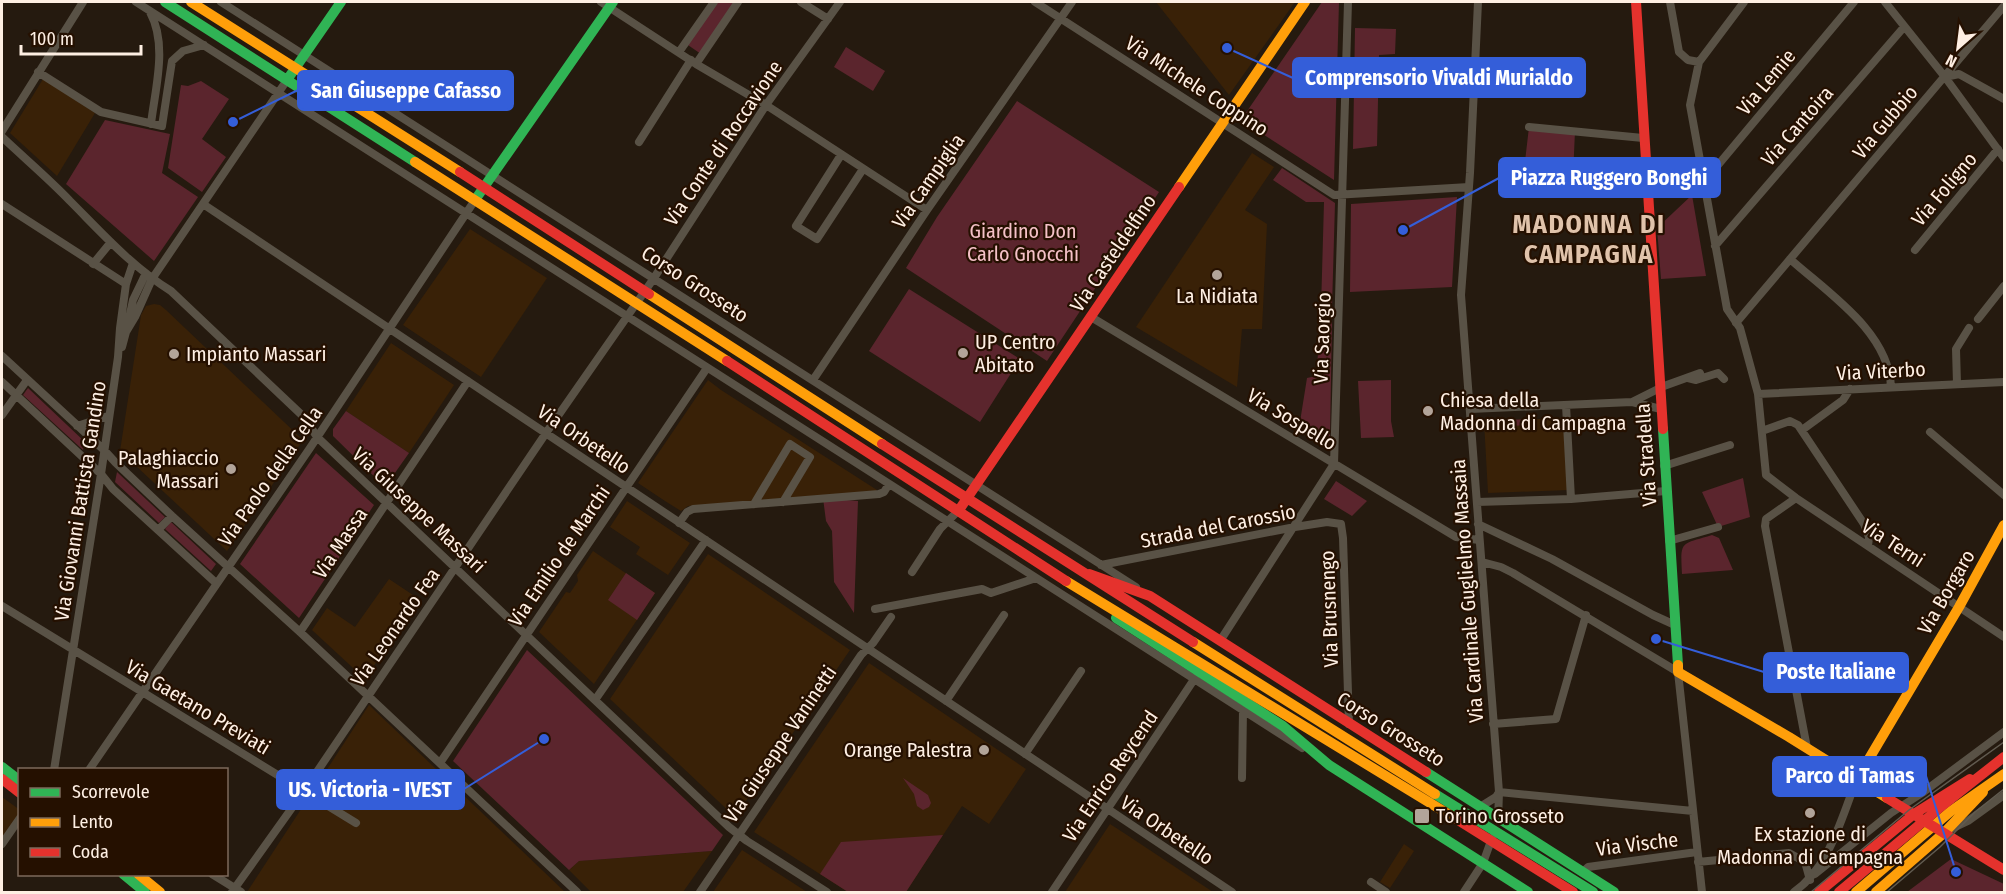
<svg xmlns="http://www.w3.org/2000/svg" width="2006" height="894" font-family="'Fira Sans Condensed',sans-serif">
<style>
.built{fill:#392107}
.green{fill:#5b252d}
.lines{fill:none;stroke-linecap:round;stroke-linejoin:round}
.street{stroke:#595246;stroke-width:8}
.fast{stroke:#30b455;stroke-width:10}
.slow{stroke:#ff9f0a;stroke-width:10}
.jam{stroke:#e5322d;stroke-width:10}
.tram{stroke:#615b50;stroke-width:1.5}
.poi-dot{fill:#b2a499;stroke:#251000;stroke-width:2}
.labels{text-anchor:middle;stroke-width:4.5;stroke-linejoin:round;paint-order:stroke}
.street-label{font-size:20px;fill:#feefe3;stroke:#251000}
.park-label{font-size:20px;fill:#f5c1c7;stroke:#251000}
.poi-label{font-size:20px;fill:#feefe3;stroke:#251000;text-anchor:start}
.district-label{font-size:26px;font-weight:bold;letter-spacing:1.5px;fill:#e0c3ab;stroke:#251000}
.leader{fill:none;stroke:#345ed9;stroke-width:2}
.callout-dot{fill:#345ed9;stroke:#251000;stroke-width:2}
.callout{fill:#345ed9;stroke:#345ed9;stroke-width:2}
.callout-label{font-size:21px;text-anchor:middle;font-weight:bold;fill:#fff}
</style>
<rect width="100%" height="100%" fill="#251a0f"/>
<path class="built" d="M1156 2H1295L1229 95Z
M43 79 95 113 57 176 10 133Z
M1252 153 1274 167 1245 210 1267 224 1262 329H1242L1237 387 1136 327Z
M470 229 547 278 481 377 403 325Z
M154 304 160 305 166 310 303 440 227 551 120 451 141 315 146 306Z
M391 343 454 385 409 453 346 411Z
M708 380 721 390 877 490 875 491 688 506 681 511 665 501 638 483Z
M1563 418 1568 490 1488 493 1484 421Z
M627 501 690 543 668 575 636 554 640 547 610 527Z
M593 551 655 593 594 684 539 632 566 592 570 593 578 581 577 575Z
M708 554 850 650 735 817 610 699Z
M389 579 419 599 365 679 312 630 327 608 355 627Z
M869 663 1026 769 989 824 962 806 906 892H848L754 832Z
M369 705 565 892H247Z
M2 797 20 810 19 814 2 838Z
M1110 824 1127 835 1213 892H1065Z
M1404 844 1414 851 1390 888 1380 882Z
M742 850 807 892H713Z
M712 851 683 892H591L569 870 579 861Z"/>
<path class="green" d="M714 2H738L701 54 685 43Z
M1322 2H1339L1334 180 1241 120Z
M1355 28 1396 29 1395 54 1379 55 1377 146 1353 149Z
M846 47 885 71 873 91 834 67Z
M201 81 229 99 202 139 226 157 202 192 168 168 181 85 188 86Z
M1017 101 1159 192 1047 361 906 268 937 217Z
M105 120 170 134 162 173 198 197 154 261 66 184Z
M1529 127 1575 131 1573 176 1524 170Z
M1282 168 1335 203 1332 308 1321 309 1324 202H1306L1273 180Z
M1692 195 1706 276 1661 279 1657 228Z
M1457 197 1452 287 1350 292 1351 204Z
M909 289 1020 359 980 422 869 351Z
M1321 321 1332 322 1330 436 1322 442 1299 428 1307 378 1316 376Z
M1391 380V421L1394 437 1361 438 1358 381Z
M28 388 85 442 83 450 23 395Z
M346 411 409 453 385 487 333 436V429Z
M1530 419 1531 425 1484 427V421Z
M316 453 374 505 299 618 240 564Z
M117 472 165 517 159 523 115 482Z
M1743 478 1750 517 1718 527 1702 492Z
M1336 481 1367 501 1352 516 1324 499Z
M823 498 858 501 854 613 834 582 832 531 826 521Z
M171 522 216 564 211 571 165 529Z
M1712 535 1719 538 1733 570 1682 574C1680 539 1681 545 1712 535Z
M626 573 655 593 637 620 608 600Z
M527 650 723 835 712 851 579 861 569 870 453 761Z
M903 778 928 795 931 803 929 807 923 810 917 806 914 794Z
M943 835 906 892H848L820 874 841 842Z
M1951 859 2004 884V892H1907Z"/>
<g class="lines">
<path class="street" d="M136 2 1302 748
M221 2 1136 587
M601 2 696 64 766 105 927 210
M801 2 828 19
M1035 2 1334 195 1469 187
M1478 2 1470 173 1461 295 1499 792 1498 821
M1670 2 1679 52 1688 60 1699 62
M1744 2 1699 62 1690 105 1727 309 1740 328 1758 394 1766 475 1796 498 2004 637
M1885 2 1945 77 2004 158
M150 12C168 45 155 89 151 124
M679 52 714 2
M696 64 738 2
M38 72 101 112 162 126 172 61 183 51 204 45
M1945 77 1959 74 2004 99
M1529 127 1643 138
M2 131 83 2
M2 137C24 158 48 178 70 201 101 232 132 267 171 291L305 418 317 437 729 827 747 841 827 892
M639 142 691 60
M841 155 796 226 817 239 863 169
M1703 183 1854 2
M2 204 126 284
M203 204 1232 892
M1715 246 1904 27
M1915 250 1998 149
M1790 259C1828 293 1889 332 1891 387
M93 264 111 242
M1091 317 1456 537 1479 540
M1978 319 2004 286
M1736 323 2004 6
M127 328 133 300 146 273
M122 347 126 332 135 317 152 279 287 80
M2 356 104 450 115 462 172 516 300 632 577 892
M1688 378 1696 380 1718 373 1724 379
M813 380 927 210 1072 2
M2 382 101 474 113 489 216 583
M1957 384 1956 349 1969 328
M1758 394 2004 382
M1632 402 1664 386 1700 373
M1566 405 1571 499
M1470 409 1632 402 1661 409
M2 415 27 380
M77 426 108 416
M1802 430 1843 400 1850 389
M1762 431 1790 421 1798 425 1864 524 1869 537 1868 546
M1930 432 2004 495
M1664 466 1730 445
M1796 498 1766 519 1765 526 1807 748
M1477 502 1571 499 1666 491
M754 504 790 444 810 457 783 502
M679 523 687 512 693 509 879 494 884 492 889 484
M1478 524 1552 559 1653 615 1675 625
M159 529 172 516
M1669 541 1718 527
M1482 562 1501 567 1513 573 1678 672 1702 892
M1101 565 1295 527 1327 522 1341 524 1343 538 1349 724
M912 572 940 529 959 510
M2 606 356 823
M875 609 982 589 991 593 1036 578
M300 632 468 381
M1220 641 1334 464 1348 2
M595 700 706 540
M946 701 1004 615
M1493 724 1556 719 1586 615
M1025 754 1081 671
M440 763 707 368
M54 770 101 474 118 357 120 328 126 284 133 263
M89 770 310 448 475 200
M1242 778 1243 710
M1499 792 1693 811
M1480 807 1496 797 1499 792
M1949 830 1968 821 2004 795
M2 844 20 818
M1698 862 1789 853 1805 862 1810 880
M1583 872 1588 867 1697 852
M212 874 241 892
M1815 874 1891 813 1922 793 2004 732
M1371 882 1386 892
M232 892 304 791 546 433 654 278 766 105 840 2
M700 892 861 655 873 643 891 617
M1052 892 1195 678
M1464 892 1483 863 1492 838
M1794 892C1830 867 1841 818 1857 779"/>
<path class="fast" d="M165 2 415 162
M287 80 341 2
M475 200 613 2
M1663 429 1678 665
M1116 618 1283 726 1329 765 1528 892
M2 767 20 781
M1426 772 1614 892
M1435 794 1593 892
M123 874 145 892"/>
<path class="slow" d="M191 2 460 172
M415 162 727 361
M1179 187 1305 2
M649 294 882 444
M1066 581 1458 820
M1193 642 1435 794
M1678 665V672L1789 737 1887 798
M1857 779 1959 607 2004 525
M138 874 160 892
M1856 892 1951 811 2004 774
M1876 892 1945 832 1983 792"/>
<path class="jam" d="M1636 2 1663 429
M460 172 649 294
M727 361 1066 581
M882 444 1193 642
M959 510 1179 187
M1089 574 1150 596 1426 772
M2 779 20 793
M1887 798 2004 870
M1458 820 1573 892
M1819 892 1914 814 1970 779
M1839 892 1943 805 2004 757"/>
<path class="tram" d="M1811 892 1909 810 2004 742
M1887 892 1940 847 1975 812 2004 789"/>
</g>
<g class="poi-dot">
<circle cx="1217" cy="275" r="6"/>
<circle cx="963" cy="353" r="6"/>
<circle cx="174" cy="354" r="6"/>
<circle cx="1428" cy="411" r="6"/>
<circle cx="231" cy="469" r="6"/>
<circle cx="984" cy="750" r="6"/>
<circle cx="1810" cy="813" r="6"/>
<rect x="1414" y="808" width="16" height="16" rx="3"/>
</g>
<g class="labels">
<g class="street-label">
<text transform="translate(1766 82) rotate(-50)" y="7">Via Lemie</text>
<text transform="translate(1197 86) rotate(33)" y="7">Via Michele Coppino</text>
<text transform="translate(1885 122) rotate(-50)" y="7">Via Gubbio</text>
<text transform="translate(1797 126) rotate(-49)" y="7">Via Cantoira</text>
<text transform="translate(723 143) rotate(-56)" y="7">Via Conte di Roccavione</text>
<text transform="translate(928 181) rotate(-55)" y="7">Via Campiglia</text>
<text transform="translate(1944 189) rotate(-50)" y="7">Via Foligno</text>
<text transform="translate(1113 253) rotate(-56)" y="7">Via Casteldelfino</text>
<text transform="translate(695 284) rotate(33)" y="7">Corso Grosseto</text>
<text transform="translate(1322 338) rotate(-88)" y="7">Via Saorgio</text>
<text transform="translate(1881 371) rotate(-3)" y="7">Via Viterbo</text>
<text transform="translate(1292 419) rotate(31)" y="7">Via Sospello</text>
<text transform="translate(584 439) rotate(34)" y="7">Via Orbetello</text>
<text transform="translate(1646 455) rotate(-94)" y="7">Via Stradella</text>
<text transform="translate(270 476) rotate(-55)" y="7">Via Paolo della Cella</text>
<text transform="translate(80 501) rotate(-81)" y="7">Via Giovanni Battista Gandino</text>
<text transform="translate(419 510) rotate(43)" y="7">Via Giuseppe Massari</text>
<text transform="translate(1218 526) rotate(-11)" y="7">Strada del Carossio</text>
<text transform="translate(340 543) rotate(-56)" y="7">Via Massa</text>
<text transform="translate(1893 543) rotate(33)" y="7">Via Terni</text>
<text transform="translate(559 556) rotate(-56)" y="7">Via Emilio de Marchi</text>
<text transform="translate(1467 591) rotate(-94)" y="7">Via Cardinale Guglielmo Massaia</text>
<text transform="translate(1946 592) rotate(-60)" y="7">Via Borgaro</text>
<text transform="translate(1329 609) rotate(-92)" y="7">Via Brusnengo</text>
<text transform="translate(395 627) rotate(-55)" y="7">Via Leonardo Fea</text>
<text transform="translate(198 707) rotate(31)" y="7">Via Gaetano Previati</text>
<text transform="translate(1391 729) rotate(32)" y="7">Corso Grosseto</text>
<text transform="translate(780 744) rotate(-56)" y="7">Via Giuseppe Vaninetti</text>
<text transform="translate(1110 776) rotate(-56)" y="7">Via Enrico Reycend</text>
<text transform="translate(1167 830) rotate(34)" y="7">Via Orbetello</text>
<text transform="translate(1637 844) rotate(-7)" y="7">Via Vische</text>
</g>
<g class="park-label">
<text x="1023" y="238">Giardino Don<tspan x="1023" dy="23">Carlo Gnocchi</tspan></text>
</g>
<g class="poi-label">
<text x="1217" y="303" text-anchor="middle">La Nidiata</text>
<text x="975" y="349">UP Centro<tspan x="975" dy="23">Abitato</tspan></text>
<text x="186" y="361">Impianto Massari</text>
<text x="1440" y="407">Chiesa della<tspan x="1440" dy="23">Madonna di Campagna</tspan></text>
<text x="219" y="465" text-anchor="end">Palaghiaccio<tspan x="219" dy="23">Massari</tspan></text>
<text x="972" y="757" text-anchor="end">Orange Palestra</text>
<text x="1436" y="823">Torino Grosseto</text>
<text x="1810" y="841" text-anchor="middle">Ex stazione di<tspan x="1810" dy="23">Madonna di Campagna</tspan></text>
</g>
<g class="district-label">
<text x="1589" y="233">MADONNA DI<tspan x="1589" dy="30">CAMPAGNA</tspan></text>
</g>
</g>
<path class="leader" d="M1227 48L1293 78M233 122L298 90M1403 230L1499 178M1656 639L1764 672M1956 872L1926 776M544 739L464 789"/>
<g class="callout-dot">
<circle cx="1227" cy="48" r="6"/>
<circle cx="233" cy="122" r="6"/>
<circle cx="1403" cy="230" r="6"/>
<circle cx="1656" cy="639" r="6"/>
<circle cx="1956" cy="872" r="6"/>
<circle cx="544" cy="739" r="6"/>
</g>
<g class="callout">
<rect x="1293" y="58" width="292" height="39" rx="6"/>
<rect x="298" y="71" width="215" height="39" rx="6"/>
<rect x="1499" y="158" width="221" height="39" rx="6"/>
<rect x="1764" y="653" width="144" height="39" rx="6"/>
<rect x="1773" y="757" width="153" height="39" rx="6"/>
<rect x="277" y="770" width="187" height="39" rx="6"/>
</g>
<g class="callout-label">
<text x="1439" y="85">Comprensorio Vivaldi Murialdo</text>
<text x="406" y="98">San Giuseppe Cafasso</text>
<text x="1609" y="185">Piazza Ruggero Bonghi</text>
<text x="1836" y="679">Poste Italiane</text>
<text x="1850" y="783">Parco di Tamas</text>
<text x="370" y="797">US. Victoria - IVEST</text>
</g>
<rect width="2006" height="894" fill="none" stroke="#feefe3" stroke-width="6"/>
<rect x="18" y="768" width="210" height="108" fill="#251000" stroke="#7c695b" stroke-width="1.5"/>
<rect x="30" y="788" width="30" height="9" fill="#30b455" stroke="#7c695b" stroke-width="1.5"/>
<text x="72" y="798" font-size="18" fill="#feefe3">Scorrevole</text>
<rect x="30" y="818" width="30" height="9" fill="#ff9f0a" stroke="#7c695b" stroke-width="1.5"/>
<text x="72" y="828" font-size="18" fill="#feefe3">Lento</text>
<rect x="30" y="848" width="30" height="9" fill="#e5322d" stroke="#7c695b" stroke-width="1.5"/>
<text x="72" y="858" font-size="18" fill="#feefe3">Coda</text>
<g transform="translate(1958 48) rotate(208)" stroke="#251000" stroke-width="4.5" paint-order="stroke">
<path d="M0-4.5L10 22L0 15L-10 22Z" fill="#feefe3"/>
<text y="-9" font-size="16" font-weight="bold" text-anchor="middle" fill="#feefe3">N</text>
</g>
<path d="M21 45v9h120v-9" fill="none" stroke="#feefe3" stroke-width="3"/>
<text x="30" y="45" font-size="18" fill="#feefe3" stroke="#251000" stroke-width="4.5" paint-order="stroke">100 m</text>
</svg>
